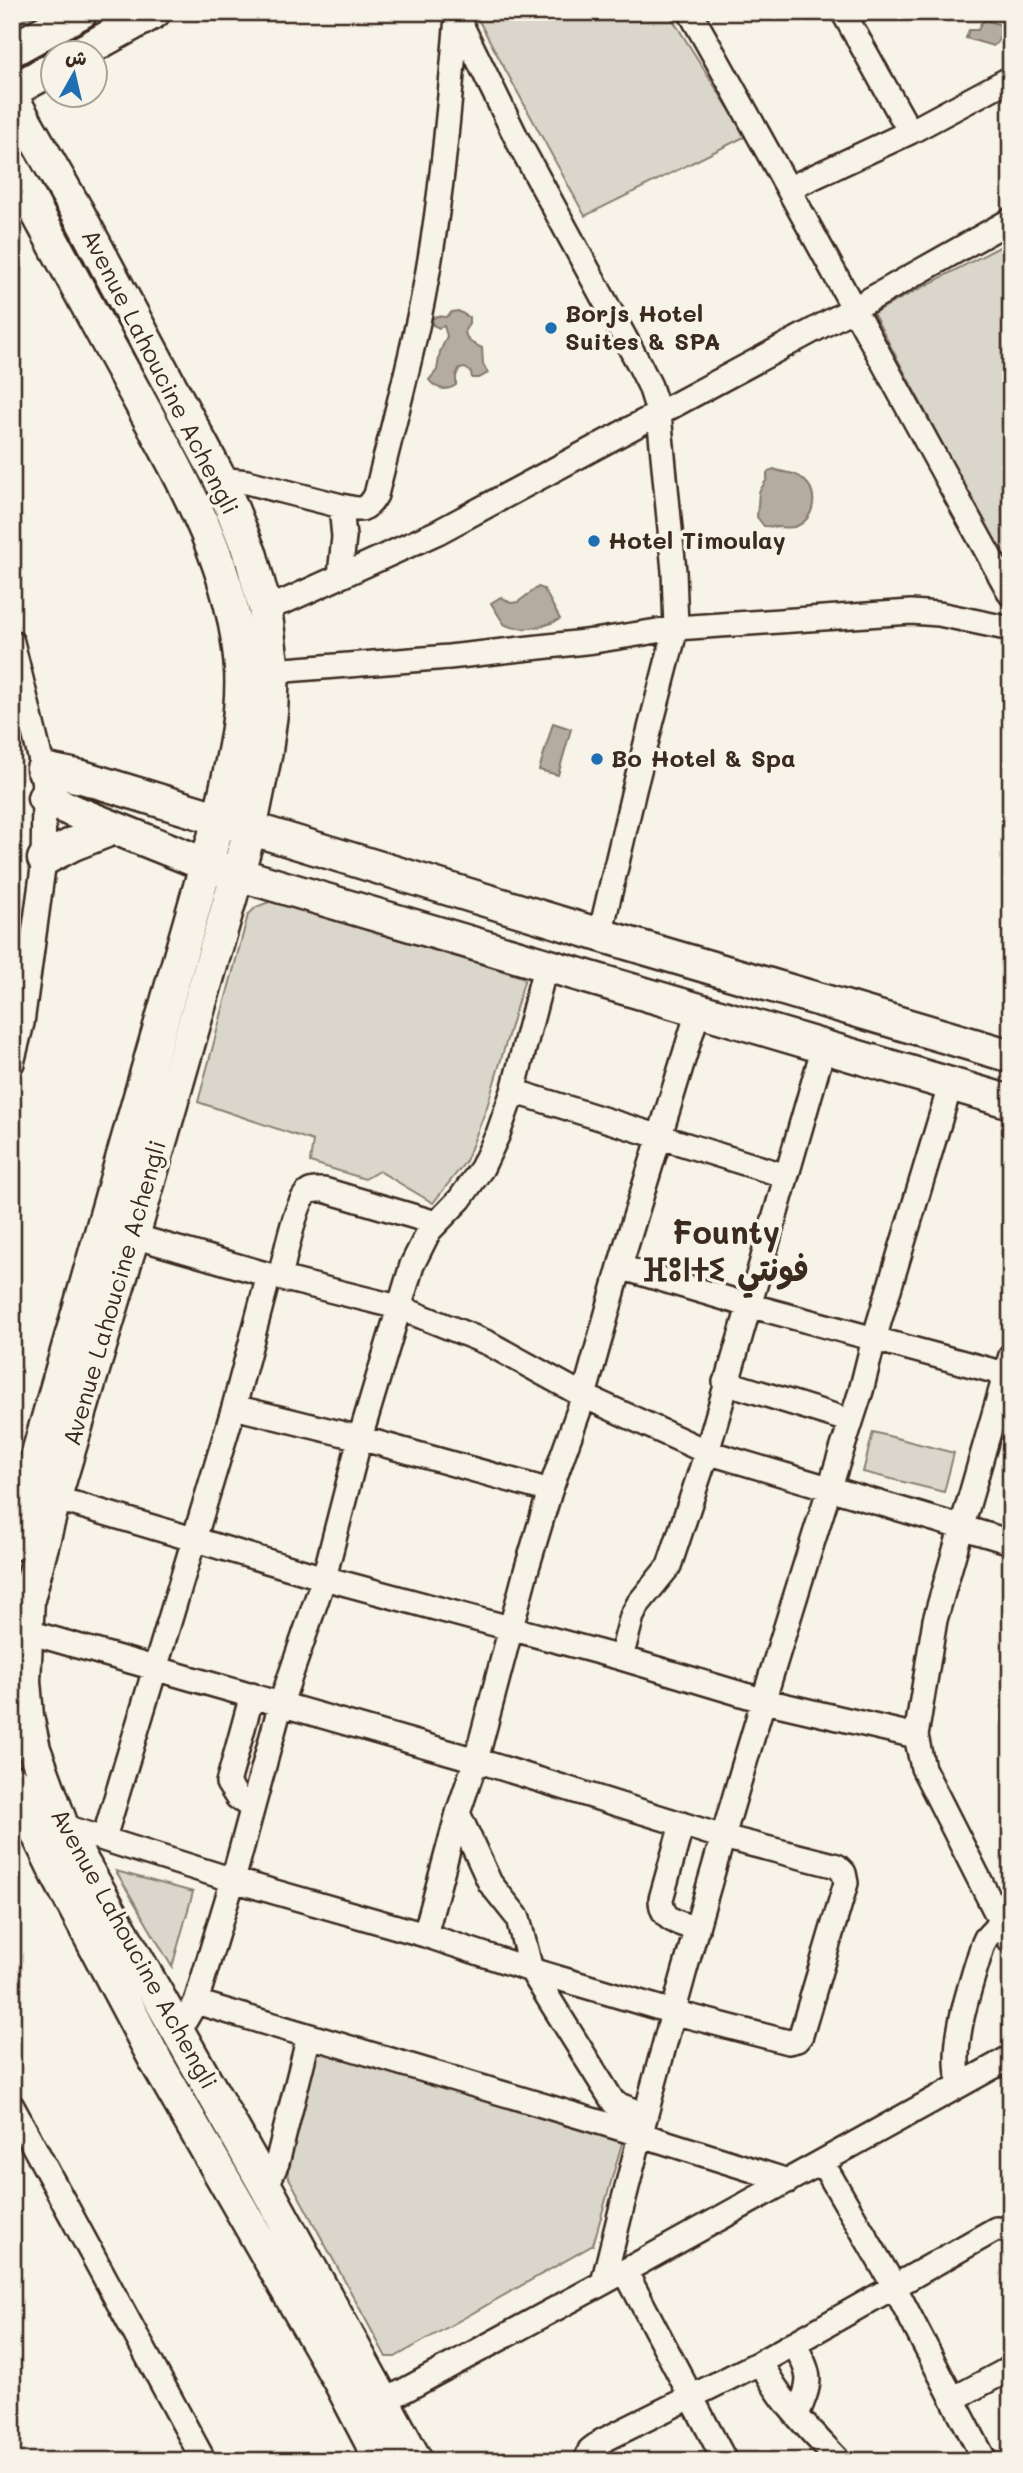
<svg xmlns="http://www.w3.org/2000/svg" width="1023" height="2473" font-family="Mali,'Playpen Sans Arabic','Noto Sans Tifinagh',sans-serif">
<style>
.green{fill:#dbd6cb;stroke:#8b8074;stroke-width:2}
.water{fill:#b4aca0;stroke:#84786c;stroke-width:2}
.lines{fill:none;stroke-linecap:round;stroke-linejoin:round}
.street-casing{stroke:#3b2a1e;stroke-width:28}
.secondary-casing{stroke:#3b2a1e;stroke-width:37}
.street{stroke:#f7f3e8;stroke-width:23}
.secondary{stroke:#f7f3e8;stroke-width:32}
.poi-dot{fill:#1f6fb2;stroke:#f7f3e8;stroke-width:2.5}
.labels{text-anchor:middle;stroke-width:7;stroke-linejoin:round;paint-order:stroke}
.poi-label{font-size:24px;font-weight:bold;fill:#3b2a1e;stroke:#f7f3e8;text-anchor:start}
.street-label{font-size:24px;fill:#3b2a1e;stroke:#f7f3e8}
.district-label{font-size:32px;font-weight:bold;fill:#3b2a1e;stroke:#f7f3e8}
</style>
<rect width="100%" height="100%" fill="#f7f3e8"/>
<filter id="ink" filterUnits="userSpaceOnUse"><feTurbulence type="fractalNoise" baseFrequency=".0143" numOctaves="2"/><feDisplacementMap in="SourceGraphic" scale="14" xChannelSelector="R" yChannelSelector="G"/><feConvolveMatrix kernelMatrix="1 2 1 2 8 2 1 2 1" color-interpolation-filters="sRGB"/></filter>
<g filter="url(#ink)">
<path class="green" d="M12 12H42L12 26Z
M474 12H668L746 136 585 216Z
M1011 241V573L873 313Z
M274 900 525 978 487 1107 466 1161 433 1203 379 1171 365 1179 310 1162 313 1141 198 1102 248 915 256 907Z
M873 1432 954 1453 944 1492 863 1472Z
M116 1871 193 1892 172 1967Z
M319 2049 624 2136 593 2245 395 2357H386L289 2178C281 2135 305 2089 319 2049Z"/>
<path class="water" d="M986 20 1004 26 997 43 993 46 966 38 969 30H978L981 23Z
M458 311 469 317V324L465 330C466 342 472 343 482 348L483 364 488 373 479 378H472L471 372 465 368 459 369 456 376V385C446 392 436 389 429 380L437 370 440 352 447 336 444 326 439 328 433 325 432 319 437 316 446 317 452 312Z
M774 469C784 474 795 471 804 480 819 493 815 518 797 526 787 530 774 526 764 526L757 517 759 492 767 479V473Z
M538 587 544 589 560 619C545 627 519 633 504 624L491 603 501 597 511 603 518 602Z
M553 723 571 729 558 775 539 770Z"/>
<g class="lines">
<g class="street-casing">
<path id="street" d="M455 12 519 143 639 364 650 386 659 414 674 571 676 628 634 790 600 935
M690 12C799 205 903 401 1011 595
M843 12 910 132
M790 188 910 132 1011 78
M220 479 247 482 341 506
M340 575 344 537 341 506C359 510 366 513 376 495 392 430 410 364 423 298 441 206 449 110 457 17
M265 608 286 601 438 532 853 309 1011 220
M12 642 43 769 44 798 43 868 22 1023 12 1063
M273 671 449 657 594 641 676 628 911 612 939 614 1011 629
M513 1091 786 1176
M133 1236 269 1275 398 1307 488 1343 584 1396 707 1452 1011 1542
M620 1267 748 1305 1005 1374
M280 1277C284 1260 296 1202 307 1193 312 1189 318 1190 324 1190L436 1223
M1011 1355 935 1620 916 1736 923 1768 1011 1942
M725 1382 851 1421
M234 1407 360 1438 550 1491
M40 1496 75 1504 324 1578 621 1658 765 1701 916 1736
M25 1631 476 1760 723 1837 837 1866 844 1873 846 1883 801 2035 797 2040 788 2042 673 2012 531 1970 425 1935 233 1880 62 1826
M621 1658 632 1616 639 1603 669 1566 707 1452 824 1046
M252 1695 228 1783 237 1797 252 1808
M458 1813 490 1883 518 1918 531 1970 614 2103 645 2115
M682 1824 661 1899C661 1921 679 1923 697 1929
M104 1838 234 1407 269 1275
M425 1935 458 1813 476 1760 526 1571 550 1491 584 1396 623 1256 699 1008
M196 2002 639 2134 788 2181
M179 2031 196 2002 233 1880 281 1703 324 1578 360 1438 412 1265 429 1231 460 1199 482 1168 498 1134 513 1091 546 964
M960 2084C949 2045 970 1987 982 1947L986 1938 1000 1923
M12 2106 204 2461
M822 2162 894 2286 985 2461
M266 2187 277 2163 309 2036
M625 2271 725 2461
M603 2283C676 1983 765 1685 861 1391L874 1339 951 1083
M794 2343C812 2378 812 2379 797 2415
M761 2362C780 2402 809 2429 839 2461
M953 2399 1011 2368
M370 2409 603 2283 1011 2057
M586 2461 590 2450 602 2441 761 2362 996 2229 1011 2230"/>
</g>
<g class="secondary-casing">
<path id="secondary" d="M12 50 81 12
M82 52 154 12
M12 91 52 69
M12 98 77 211 220 479 251 556 265 608 273 671 271 713 266 751 250 830 133 1236 54 1500 28 1599 24 1681 27 1716 34 1749 62 1826 266 2187 416 2461
M12 166C51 238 89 309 128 380 178 471 234 563 241 669 244 719 230 771 219 820L12 1544
M43 769 82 777 600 935 1011 1056
M44 798 80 814 207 865 1011 1102
M44 859 73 844 114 828
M12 1781 57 1874 157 2063 340 2382 381 2461"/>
</g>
<use href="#street" class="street"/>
<use href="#secondary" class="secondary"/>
</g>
</g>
<g class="poi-dot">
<circle cx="551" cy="328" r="7"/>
<circle cx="594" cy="541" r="7"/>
<circle cx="597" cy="759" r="7"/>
</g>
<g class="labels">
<g class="poi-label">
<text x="565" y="322">Borjs Hotel<tspan x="565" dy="28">Suites &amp; SPA</tspan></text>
<text x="608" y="549">Hotel Timoulay</text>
<text x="611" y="767">Bo Hotel &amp; Spa</text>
</g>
<g class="street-label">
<text transform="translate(160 372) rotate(63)" y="8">Avenue Lahoucine Achengli</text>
<text transform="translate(115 1293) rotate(-74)" y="8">Avenue Lahoucine Achengli</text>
<text transform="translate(134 1949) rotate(61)" y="8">Avenue Lahoucine Achengli</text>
</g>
<g class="district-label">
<text x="726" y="1244">Founty<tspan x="726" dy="37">ⴼⵓⵏⵜⵉ فونتي</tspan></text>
</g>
</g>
<rect width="1023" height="2473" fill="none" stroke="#f7f3e8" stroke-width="42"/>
<rect x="21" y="21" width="981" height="2431" fill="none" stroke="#3b2a1e" stroke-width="2.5" filter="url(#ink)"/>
<g transform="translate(74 74) rotate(8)"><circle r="33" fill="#f7f3e8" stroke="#aca397" stroke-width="2"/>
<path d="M0-5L12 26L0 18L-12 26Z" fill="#1f6fb2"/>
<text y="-10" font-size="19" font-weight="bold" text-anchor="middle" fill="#3b2a1e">ش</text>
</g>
</svg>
